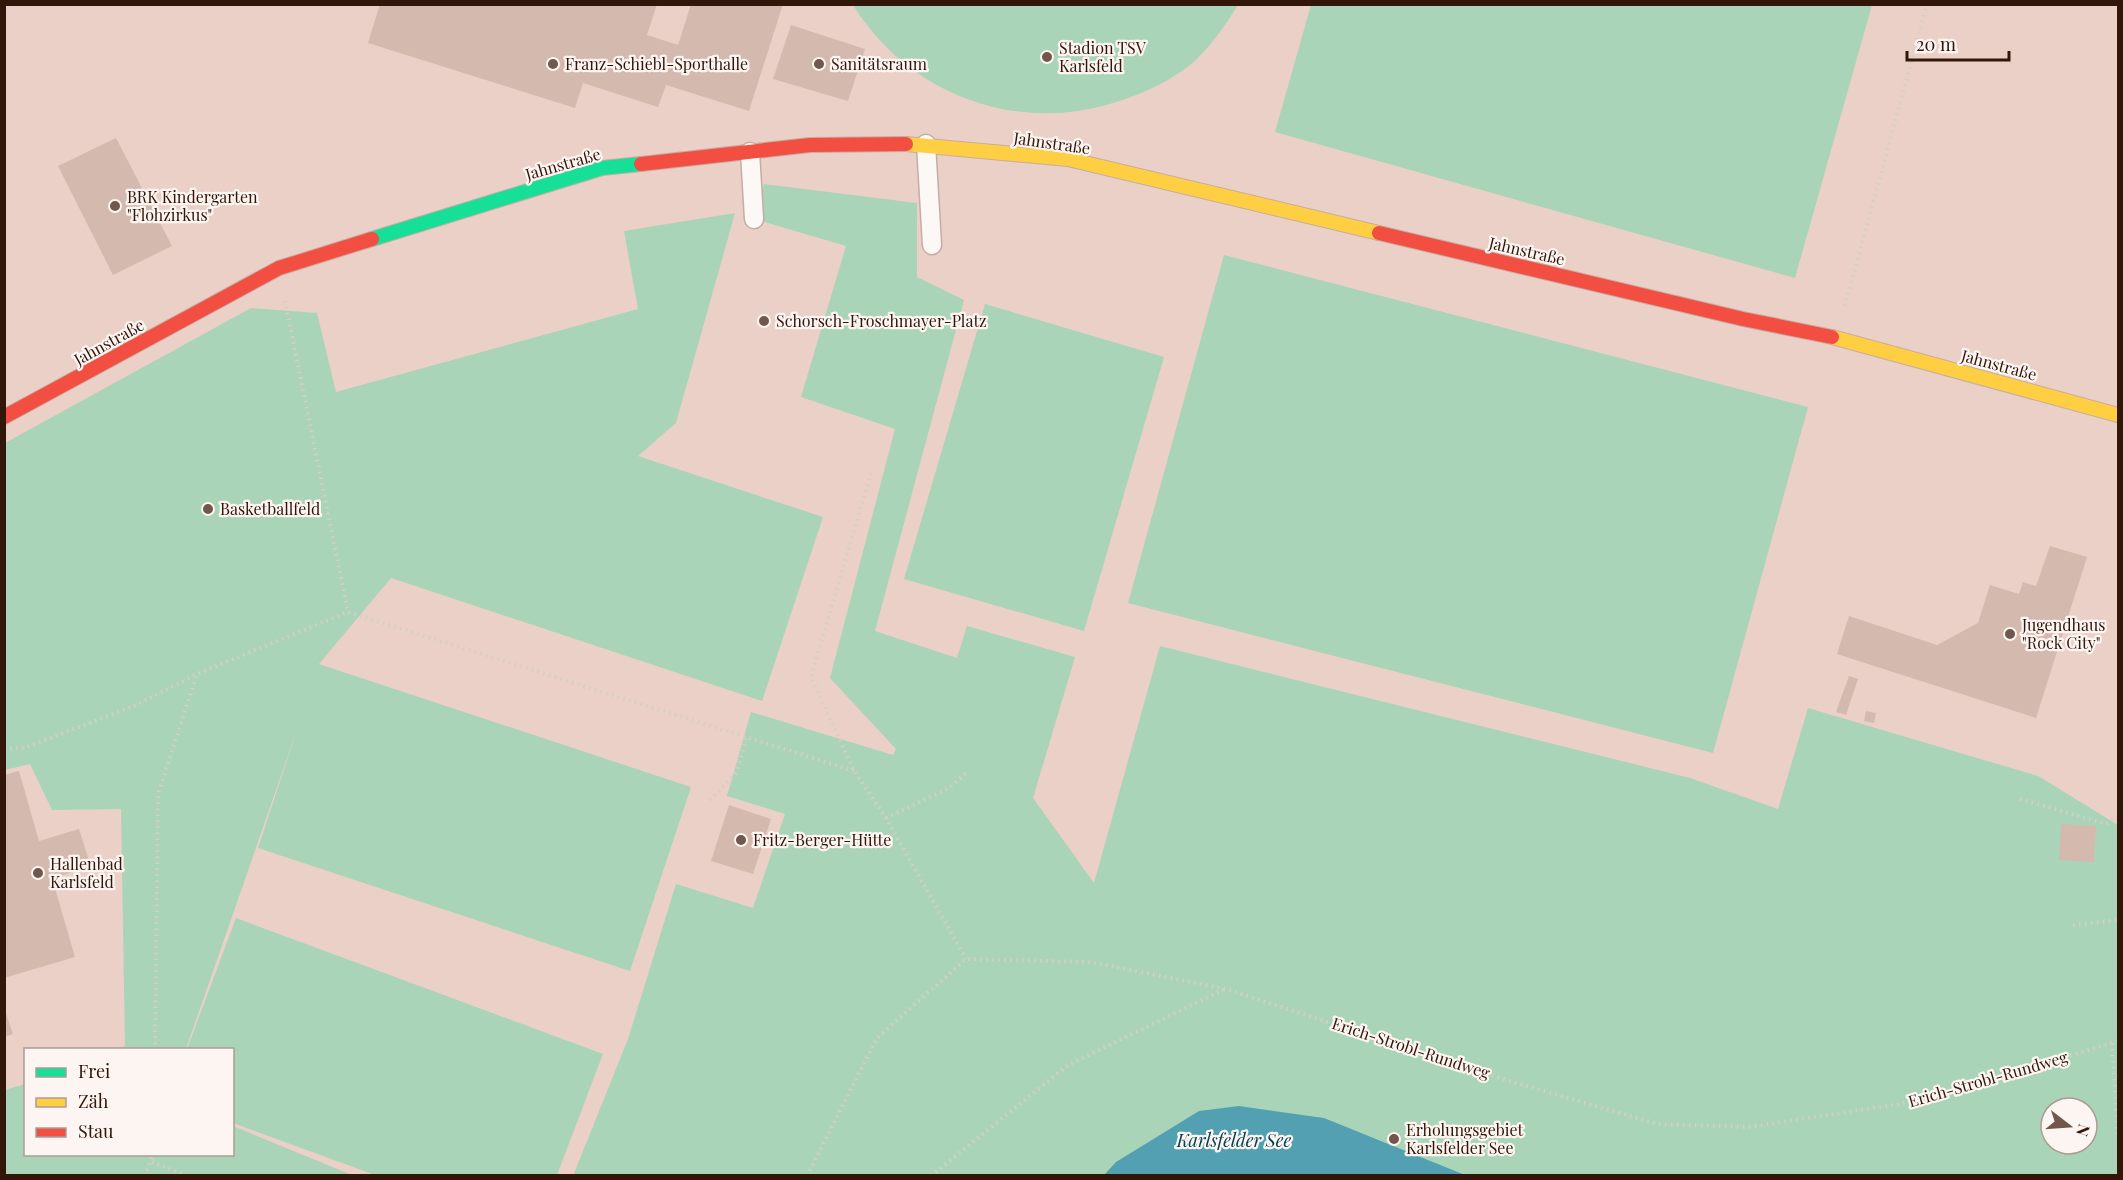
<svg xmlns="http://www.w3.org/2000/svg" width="2123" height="1180" font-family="'Playfair Display',serif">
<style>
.green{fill:#aad4b7;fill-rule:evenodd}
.water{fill:#53a0b3}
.building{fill:#d3b9ae}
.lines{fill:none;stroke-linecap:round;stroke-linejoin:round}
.lane-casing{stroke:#c7aca2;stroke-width:21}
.fast-casing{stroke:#c7aca2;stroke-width:16}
.slow-casing{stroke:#c7aca2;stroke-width:16}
.jam-casing{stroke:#c7aca2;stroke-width:16}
.path{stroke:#d6ceca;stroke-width:4;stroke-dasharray:1.5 4.5;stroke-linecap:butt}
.lane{stroke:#fcf8f6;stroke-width:18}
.fast{stroke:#16e098;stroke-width:14}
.slow{stroke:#ffcf43;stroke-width:14}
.jam{stroke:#f24e42;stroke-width:14}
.poi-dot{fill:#72574c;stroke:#fdf5f1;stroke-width:2}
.labels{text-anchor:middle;stroke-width:4.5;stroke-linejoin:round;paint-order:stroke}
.poi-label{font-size:16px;fill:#32160a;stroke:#fdf5f1;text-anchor:start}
.street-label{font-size:16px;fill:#32160a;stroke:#fdf5f1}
.water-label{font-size:18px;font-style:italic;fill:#004253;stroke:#fdf5f1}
</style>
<rect width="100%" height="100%" fill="#ead0c6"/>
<path class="green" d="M853 5H1238C1226 24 1213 43 1197 59 1174 80 1143 94 1113 103 1013 134 908 93 853 5Z
M1311 5V4L1872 5 1795 278 1275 132Z
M764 184 917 203V277L964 300 875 631 957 658 967 626 1075 657 1033 798 1094 883 1160 646 1690 778 1778 809 1808 708 2038 776 2118 825V1175L573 1176 628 1039 676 884 753 908 785 814 727 796 751 712 893 755 896 749 830 678 895 429 801 397 846 246 754 219ZM2051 1108H2087V1144H2051Z
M735 213 676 423 638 456 823 517 762 701 391 578 319 664 691 787 630 971 258 848 298 727 186 1049H117L125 1046 121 809 52 810 30 764 5 770V443L251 308 317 313 336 392 638 309 624 231Z
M1224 255 1808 407 1713 753 1128 603Z
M985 304 1164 357 1084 631 904 579Z
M236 918 603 1054 557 1175H375L233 1123 232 1050 187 1049Z
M25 1084 26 1154H232L233 1126 352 1175H5V1090Z"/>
<path class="water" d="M1239 1106 1324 1118 1465 1175H1104L1116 1162 1199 1111Z"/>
<path class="building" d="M380 4H657L647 35 678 45 691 4H783L749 111 666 85 658 107 583 83 575 108 368 43Z
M791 25 865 49 848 101 773 79Z
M116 138 172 246 113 275 58 166Z
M2050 546 2087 557 2036 718 1837 654 1849 616 1937 645 1978 623 1990 585 2019 594 2023 582 2036 586Z
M1849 676 1858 679 1846 715 1836 712Z
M1866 711 1876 713 1874 723 1864 721Z
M19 771 39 841 79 829 91 867 52 878 75 957 4 978V775Z
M729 805 771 819 753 874 711 861Z
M2061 824 2096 826 2094 862 2059 860Z
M4 1007 13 1034 4 1037Z"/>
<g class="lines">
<g class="lane-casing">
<path id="lane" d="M926 144 932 245
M750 152 754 219"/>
</g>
<g class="fast-casing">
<path id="fast" d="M372 239 602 168 641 164"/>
</g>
<g class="slow-casing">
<path id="slow" d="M906 144 1068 159 1379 233
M1832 337 2118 415"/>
</g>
<g class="jam-casing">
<path id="jam" d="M641 164 810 145 906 144
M1379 233 1743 319 1832 337
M4 417 279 268 372 239"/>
</g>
<path class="path" d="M285 301 348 612
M1845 306 1927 4
M871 473 811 677 854 771 886 818 966 959
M4 749 24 748 134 706 197 674
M2020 799 2106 824 2118 817
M710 800 736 773 747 737
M886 818 949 788 967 772
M2073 925 2118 920
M2112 1043 2118 1135
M155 1050 158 795 197 674 348 612 854 771
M152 1162 187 1176
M145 1176 153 1154
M807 1176 877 1038 966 959 1090 962 1226 989 1506 1080 1658 1124 1749 1127 1900 1104 1962 1089 2118 1041
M931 1176 1068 1065 1225 989"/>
<use href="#lane" class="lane"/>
<use href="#fast" class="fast"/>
<use href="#slow" class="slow"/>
<use href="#jam" class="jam"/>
</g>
<g class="poi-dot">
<circle cx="1047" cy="57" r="6"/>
<circle cx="553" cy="64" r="6"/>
<circle cx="819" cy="64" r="6"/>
<circle cx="115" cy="206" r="6"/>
<circle cx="764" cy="321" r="6"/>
<circle cx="208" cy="509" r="6"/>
<circle cx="2010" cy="634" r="6"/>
<circle cx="741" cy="840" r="6"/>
<circle cx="38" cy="873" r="6"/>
<circle cx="1394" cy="1139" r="6"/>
</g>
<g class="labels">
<g class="poi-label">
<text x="1059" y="54">Stadion TSV<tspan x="1059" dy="18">Karlsfeld</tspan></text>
<text x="565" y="70">Franz-Schiebl-Sporthalle</text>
<text x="831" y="70">Sanitätsraum</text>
<text x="127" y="203">BRK Kindergarten<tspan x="127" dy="18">"Flohzirkus"</tspan></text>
<text x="776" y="327">Schorsch-Froschmayer-Platz</text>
<text x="220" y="515">Basketballfeld</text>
<text x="2022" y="631">Jugendhaus<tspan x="2022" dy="18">"Rock City"</tspan></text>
<text x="753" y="846">Fritz-Berger-Hütte</text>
<text x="50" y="870">Hallenbad<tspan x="50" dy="18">Karlsfeld</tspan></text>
<text x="1406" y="1136">Erholungsgebiet<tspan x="1406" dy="18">Karlsfelder See</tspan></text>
</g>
<g class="street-label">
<text transform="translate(1052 143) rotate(8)" y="6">Jahnstraße</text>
<text transform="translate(563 164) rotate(-16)" y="6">Jahnstraße</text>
<text transform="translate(1527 251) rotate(13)" y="6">Jahnstraße</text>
<text transform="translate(109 342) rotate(-29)" y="6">Jahnstraße</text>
<text transform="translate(1999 365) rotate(15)" y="6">Jahnstraße</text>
<text transform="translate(1411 1048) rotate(18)" y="6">Erich-Strobl-Rundweg</text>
<text transform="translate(1988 1079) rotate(-16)" y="6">Erich-Strobl-Rundweg</text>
</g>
<g class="water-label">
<text x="1234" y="1147">Karlsfelder See</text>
</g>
</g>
<rect width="2123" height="1180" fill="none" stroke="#32160a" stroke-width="12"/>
<rect x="24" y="1048" width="210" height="108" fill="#fdf5f1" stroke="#ac9c95" stroke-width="1.5"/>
<rect x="36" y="1068" width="30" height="9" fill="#16e098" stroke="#ac9c95" stroke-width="1.5"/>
<text x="78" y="1078" font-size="18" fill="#32160a">Frei</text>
<rect x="36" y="1098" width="30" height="9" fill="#ffcf43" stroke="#ac9c95" stroke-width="1.5"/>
<text x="78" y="1108" font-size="18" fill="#32160a">Zäh</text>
<rect x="36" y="1128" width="30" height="9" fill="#f24e42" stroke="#ac9c95" stroke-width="1.5"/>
<text x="78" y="1138" font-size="18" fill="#32160a">Stau</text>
<g transform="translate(2069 1126) rotate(107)"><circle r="28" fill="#fdf5f1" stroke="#ac9c95" stroke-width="1.5"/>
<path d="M0-4.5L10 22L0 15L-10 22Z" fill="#72574c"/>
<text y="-9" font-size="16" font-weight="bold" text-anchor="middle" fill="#32160a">N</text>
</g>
<path d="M1907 51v9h102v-9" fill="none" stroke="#32160a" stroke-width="3"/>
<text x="1916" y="51" font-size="18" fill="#32160a" stroke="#fdf5f1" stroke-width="4.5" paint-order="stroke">20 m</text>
</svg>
